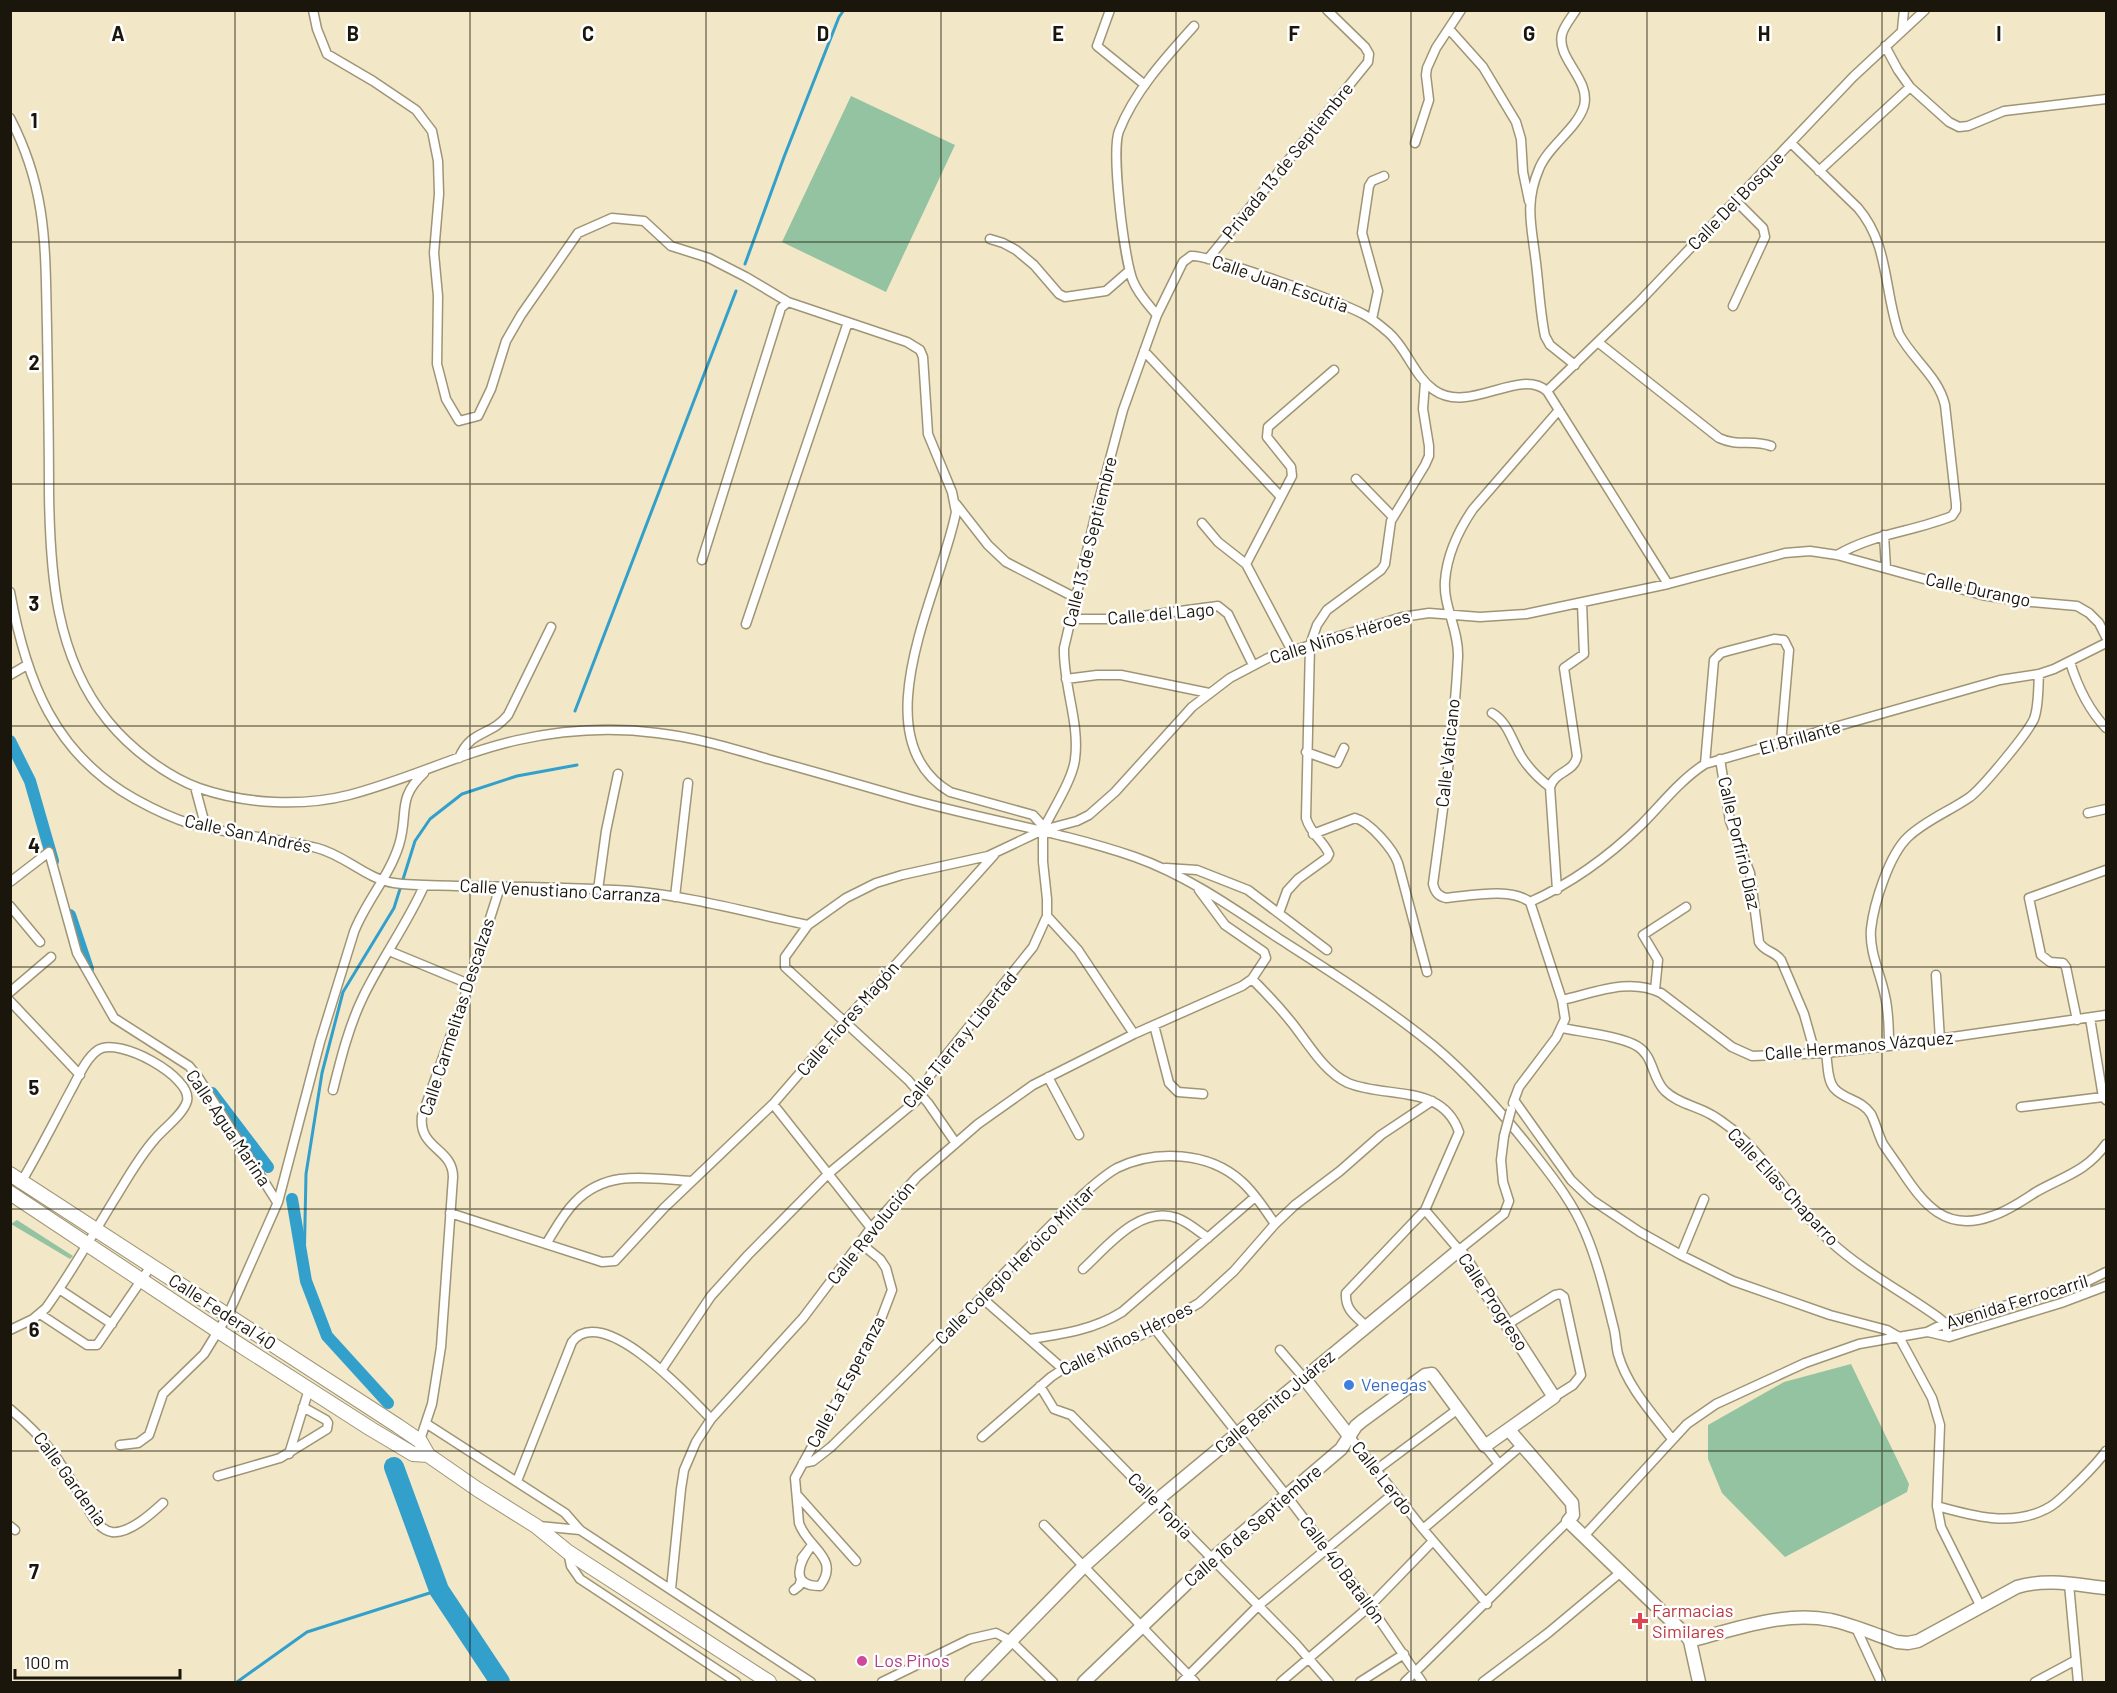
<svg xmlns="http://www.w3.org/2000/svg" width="2117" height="1693" font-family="Barlow,sans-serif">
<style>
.green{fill:#93c3a1}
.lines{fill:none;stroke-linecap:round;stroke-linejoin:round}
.stream{stroke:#33a0cc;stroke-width:3}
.canal{stroke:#33a0cc;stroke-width:12}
.river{stroke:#33a0cc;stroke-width:20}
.street-casing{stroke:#9f9576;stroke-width:11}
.secondary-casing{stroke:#9f9576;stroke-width:15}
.primary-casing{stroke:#9f9576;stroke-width:16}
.street{stroke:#fff;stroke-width:8}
.secondary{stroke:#fff;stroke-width:12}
.primary{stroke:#fff;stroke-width:14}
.street-bridge-casing{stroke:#9f9576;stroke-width:11;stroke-linecap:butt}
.street-bridge{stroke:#fff;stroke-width:8}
.grid{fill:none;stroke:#1b160b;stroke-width:1.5;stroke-opacity:0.55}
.shop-dot{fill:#3f7fe0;stroke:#fff;stroke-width:2}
.health-dot{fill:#e0444e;stroke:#fff;stroke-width:2}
.hotel-dot{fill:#d1479c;stroke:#fff;stroke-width:2}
.labels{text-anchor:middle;stroke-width:5;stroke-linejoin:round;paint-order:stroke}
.street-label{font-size:18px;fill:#1b160b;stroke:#fff}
.shop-label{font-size:18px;fill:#366cbe;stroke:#fff;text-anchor:start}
.health-label{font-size:18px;fill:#be3a42;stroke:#fff;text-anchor:start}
.hotel-label{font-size:18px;fill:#b23c85;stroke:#fff;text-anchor:start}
.grid-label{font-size:20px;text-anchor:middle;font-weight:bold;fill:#1b160b;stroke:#fff;stroke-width:5;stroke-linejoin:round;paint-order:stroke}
</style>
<rect width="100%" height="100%" fill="#f2e7c6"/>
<path class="green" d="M851 96 955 145 886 292 782 242Z
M17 1220 73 1256 70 1259 11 1224Z
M1851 1364 1909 1484 1907 1492 1785 1557 1722 1493 1708 1459V1425L1784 1382Z"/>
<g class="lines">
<path class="stream" d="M745 264 784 157 839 17 844 10
M575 711 736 291
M304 1270 306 1174 322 1073 343 992 394 908 415 841 430 819 462 794 517 776 577 765
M237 1682 307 1632 439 1590"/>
<path class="canal" d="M10 741 30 781 53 861
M70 915 88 969
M212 1093 268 1167
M292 1199 306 1281 327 1336 388 1403"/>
<path class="river" d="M394 1467 439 1590 500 1682"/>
<g class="street-casing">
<path id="street" d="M313 10 317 29 327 54 373 81 416 110 432 131 438 161 439 194 434 253 438 296 437 364 446 399 459 421 478 416 491 389 506 341 521 315 578 233 612 218 644 221 671 246 709 258 746 277 788 302 907 342 920 350 923 357 928 434 952 492 956 512C942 588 858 737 950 792L1033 815 1041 824 1043 830V862L1047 899V916L1033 947 931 1074 916 1101 828 1174 748 1255 711 1296 662 1369
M1110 10 1097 46 1145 85
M1449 29 1483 67 1516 122 1521 139 1523 172 1529 201
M1902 30 1904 10
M1885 46 1898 70 1910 87 1949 122 1959 127 1968 126 2004 111 2106 99
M10 118C48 191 45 249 47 328 48 383 49 438 49 493 50 572 55 656 108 721 130 748 166 776 199 788 245 804 302 807 349 795 407 780 460 753 518 740 563 730 611 727 657 733 694 737 731 748 768 759 812 771 857 784 902 797 979 819 1059 831 1135 857 1186 875 1233 908 1278 938 1331 972 1385 1006 1434 1046 1473 1079 1506 1117 1537 1157 1555 1180 1574 1205 1585 1232 1598 1262 1606 1297 1614 1329 1616 1337 1616 1346 1618 1354 1627 1386 1652 1413 1672 1439
M1415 143 1429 100 1426 75 1427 68 1436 48 1461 10
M1791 143 1858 208C1889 244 1884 291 1899 334 1913 360 1938 376 1945 405L1956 504V510L1952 516C1913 532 1875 533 1837 555
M1819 171 1910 87
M990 239 1003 243 1016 250 1034 265 1059 294 1065 297 1106 291 1129 271
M1208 259 1368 62 1369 54 1365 47 1327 10
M1733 306 1765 237 1763 228 1736 201
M1157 315C1148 304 1138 294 1133 281 1124 260 1111 151 1119 131 1134 92 1166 57 1194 26
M1372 319 1378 291 1362 233 1369 186 1372 181 1384 176
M1599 343 1719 438C1738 447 1753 439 1771 446
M1144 351 1281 497
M1575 365 1550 345 1545 336C1540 312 1539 287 1536 263 1532 228 1524 204 1539 169 1548 146 1577 129 1584 106 1591 79 1556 59 1562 34 1564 26 1571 18 1576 10
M1547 391 1639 302 1853 77 1925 10
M1356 479 1393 517
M956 504 988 545 1006 562 1076 598
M1202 523 1218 542 1246 564 1292 651
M1884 535 1886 568
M702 560 781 308 788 302
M1246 564 1292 476 1291 467 1267 437 1268 427 1334 370
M10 592C26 680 54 754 135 799 153 809 172 818 191 824 233 835 276 838 317 848 345 855 366 879 394 883 416 886 438 885 460 886 517 887 575 887 631 891 690 896 750 913 808 925L846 898 876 883 902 875 988 856 1043 830 1077 821 1089 815 1115 792 1192 707 1230 678 1268 658 1402 617 1429 613 1480 617 1526 614 1668 584 1785 553 1810 551 1837 555 1982 595 2020 601 2077 606 2089 613 2099 623 2106 637
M1071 619H1119L1218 606 1228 614 1253 665
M746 624 848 322
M2070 662C2078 688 2088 709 2106 728
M10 675 27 665
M1066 679 1097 675H1121L1209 693
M1492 713C1508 722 1512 741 1521 756 1529 769 1538 778 1550 787
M1306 752 1337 763 1344 748
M459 758C471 729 490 737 508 715L551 627
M1720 759 1730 821 1750 873 1759 942C1764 952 1775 951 1781 960L1804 1014 1815 1053
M1705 764 1714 660 1721 653 1728 651 1774 639 1784 640 1789 650 1781 743
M195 787 206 828
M2088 813 2106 809
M1043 830C1052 811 1073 779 1075 759 1080 723 1063 685 1064 648L1099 500 1123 410 1157 315 1183 262 1191 256C1208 254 1343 303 1363 314 1373 319 1381 326 1389 333 1407 349 1414 376 1434 390 1469 415 1519 367 1547 391L1668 584
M1313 834 1355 818C1370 822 1393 849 1398 863L1427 972
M1166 868 1197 870 1248 890 1327 950
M10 882 49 852 77 953 114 1018 189 1066 198 1077 277 1202
M598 890 606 831 618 774
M1557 890 1550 787C1555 771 1575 772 1577 756L1564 668 1584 654 1582 603
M675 897 688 783
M1530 902C1570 884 1609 856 1641 825 1661 805 1680 780 1705 764L2000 680 2039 674 2054 669 2106 643
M1530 902C1510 887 1470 896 1446 898 1438 896 1435 892 1433 884 1443 809 1454 733 1458 657 1459 630 1443 606 1445 581 1447 554 1458 531 1473 509L1559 410
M10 906 40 942
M1279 913 1287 891 1298 879 1327 858 1329 854C1323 840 1311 835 1306 818L1310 645 1317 625 1327 610 1381 570 1385 564 1391 521 1425 465 1429 456V446L1423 409 1425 382
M1047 916 1078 950 1134 1034
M808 925 785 957V967L908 1080 928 1103 955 1142
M389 951 469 984
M1936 975 1940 1040
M1252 979C1266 993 1280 1008 1292 1023 1308 1043 1324 1072 1348 1083 1387 1099 1442 1083 1459 1132L1425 1210 1346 1293C1345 1309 1354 1315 1366 1326
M1655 990 1658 960 1643 935 1686 907
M10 992 51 957
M1562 1000C1594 993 1629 977 1661 993L1732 1047 1752 1056 1826 1053 1889 1046 2106 1015
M10 1001 80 1075
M2090 1018 2103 1097 2106 1100
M2077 1020 2066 967 2063 963 2050 962 2041 955 2029 898 2106 870
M1154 1025 1169 1083 1178 1092 1203 1094
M1562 1028C1581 1032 1621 1036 1637 1046 1654 1056 1652 1079 1665 1091 1677 1103 1696 1106 1710 1114 1718 1118 1725 1124 1732 1129 1770 1161 1795 1207 1831 1242 1864 1272 1903 1292 1939 1318L1945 1323 1949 1337
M1889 1046C1889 1030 1889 1013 1885 996 1881 975 1869 952 1871 929 1874 903 1889 855 1908 837 1926 820 1950 811 1970 797 1983 787 2027 734 2034 719 2039 706 2038 688 2039 674
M1826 1053C1828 1064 1827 1080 1834 1088 1844 1100 1861 1099 1871 1114 1876 1124 1878 1134 1883 1144 1889 1153 1895 1161 1901 1170 1924 1205 1946 1233 1992 1216 2008 1211 2022 1201 2036 1192 2064 1176 2086 1172 2106 1144
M1048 1077 1079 1135
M333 1090C341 1058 349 1026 363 997 382 958 407 924 424 886
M1514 1100 1571 1180 1592 1200 1640 1232 1681 1255 1733 1281 1830 1315 1887 1330 1899 1337 1932 1398 1940 1425 1937 1506 1941 1527 1981 1607
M1513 1103 1519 1087 1556 1038 1565 1019 1562 1000 1530 902
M773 1104 871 1228
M2021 1107 2103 1097
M1425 1210 1459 1250 1504 1214 1509 1201 1503 1182 1501 1160 1504 1136
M450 1213 602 1262 615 1261 664 1208 773 1104 845 1021 994 855
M546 1244C555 1230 563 1214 575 1202 608 1168 650 1179 692 1181
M1681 1255 1704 1199
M1083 1269C1107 1247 1139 1205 1177 1218 1188 1222 1198 1231 1208 1238
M59 1289 112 1324
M982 1298 1063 1369
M40 1314 87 1345H97L151 1266
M1508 1324 1555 1295 1560 1294 1564 1297 1581 1375 1573 1385 1554 1397
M1155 1329 1286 1495 1370 1606 1422 1682
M10 1330 33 1319 46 1308C71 1273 92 1236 114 1200 127 1179 139 1157 155 1139 164 1128 183 1115 187 1101 193 1077 118 1036 98 1050 85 1059 78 1078 70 1092 54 1122 38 1154 20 1184
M1928 1332 1949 1337 1965 1332 2061 1303 2106 1286
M1030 1339C1063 1334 1093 1330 1122 1312L1255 1197
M1280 1350 1304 1378
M1040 1386 1054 1409 1071 1415 1296 1644 1329 1682
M10 1409C47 1440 61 1462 84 1502 91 1513 98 1530 112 1532 129 1534 151 1514 163 1503
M427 1424 565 1513 580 1530 811 1682
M982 1437 1051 1377 1063 1369 1155 1329 1199 1303 1234 1271 1275 1224 1295 1205 1340 1171 1381 1135 1432 1101
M1350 1437 1423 1529 1487 1604
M419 1443 432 1404 441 1347 453 1177C453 1148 418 1149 422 1116L469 984 500 887
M120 1445 138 1443 149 1435 163 1394 204 1354 228 1315 278 1202 320 1042 354 932C366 901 389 877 399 845 409 813 396 799 424 773
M1485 1446 1499 1464
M289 1454 309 1389
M803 1463 813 1461 831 1447C879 1400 929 1353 976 1303 1009 1269 1040 1234 1075 1202 1088 1190 1101 1177 1117 1168 1156 1149 1209 1152 1241 1181 1255 1193 1265 1210 1275 1224
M1376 1470 1458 1409
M218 1476 280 1458 327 1429 328 1423 326 1420 303 1407
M517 1481 572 1342C602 1301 690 1397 711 1419
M798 1496 856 1561
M1937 1506C1972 1516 2012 1527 2046 1509 2057 1504 2066 1493 2075 1485 2086 1474 2097 1464 2106 1451
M1044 1525 1195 1682
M10 1526 15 1530
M539 1526 580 1530
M1423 1529 1522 1445
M1584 1536 1687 1424 1716 1404 1805 1363 1859 1344 1927 1332 1945 1323 2059 1290 2088 1281 2106 1272
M568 1552 571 1566 580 1579 736 1682
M802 1558 812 1545C799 1562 789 1586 820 1586 841 1558 807 1548 799 1523L795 1478 879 1324 892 1290 886 1268 880 1259 860 1243
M2069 1584 2078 1682
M671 1589 681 1489 684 1470 696 1442 711 1419 803 1318 871 1228 917 1177 978 1124 1033 1085 1134 1034 1242 986 1252 979 1266 958 1264 952 1225 925 1199 890
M794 1590 799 1586 801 1580
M1856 1628 1881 1682
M882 1682 970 1639 996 1633 1011 1641 1053 1682
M1182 1682 1258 1606 1394 1493
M1281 1682 1370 1606 1433 1541
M1360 1682 1404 1654
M1405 1682 1568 1521
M1483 1682 1548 1633 1621 1572
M2035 1682 2076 1660"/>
</g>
<g class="secondary-casing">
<path id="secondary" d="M1304 1378 1350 1437
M1509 1430 1572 1503 1573 1515 1568 1521 1685 1634 1690 1641 1699 1682
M1690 1641C1735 1629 1784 1611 1831 1620 1854 1625 1876 1635 1897 1642L1908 1643 1918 1641 2017 1587C2047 1578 2077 1585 2106 1588
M971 1682 1084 1566 1156 1501 1459 1250 1554 1397 1485 1446 1435 1378 1432 1374 1425 1375 1362 1421 1356 1426 1341 1449 1212 1559 1084 1682"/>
</g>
<g class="primary-casing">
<path id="primary" d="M10 1174 398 1426 420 1441 428 1455 477 1489 536 1526 568 1552 769 1682
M10 1193 218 1331 371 1429 413 1454 428 1455"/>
</g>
<use href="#street" class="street"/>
<use href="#secondary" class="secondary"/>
<use href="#primary" class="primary"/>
<g class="street-bridge-casing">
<path id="street-bridge" d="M1504 1136 1511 1110"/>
</g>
<use href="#street-bridge" class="street-bridge"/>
</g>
<path class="grid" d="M235 10V1682M470 10V1682M706 10V1682M941 10V1682M1176 10V1682M1411 10V1682M1647 10V1682M1882 10V1682M10 242H2106M10 484H2106M10 726H2106M10 967H2106M10 1209H2106M10 1451H2106"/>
<circle class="shop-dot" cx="1349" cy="1385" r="6"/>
<path class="health-dot" d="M1637 1612h6v6h6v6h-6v6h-6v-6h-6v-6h6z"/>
<circle class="hotel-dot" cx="862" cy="1661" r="6"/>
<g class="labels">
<g class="street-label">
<text transform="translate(1288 161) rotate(-51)" y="6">Privada 13 de Septiembre</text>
<text transform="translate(1736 201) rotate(-46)" y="6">Calle Del Bosque</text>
<text transform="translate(1280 284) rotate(19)" y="6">Calle Juan Escutia</text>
<text transform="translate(1090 542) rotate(-76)" y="6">Calle 13 de Septiembre</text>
<text transform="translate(1978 590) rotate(12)" y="6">Calle Durango</text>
<text transform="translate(1161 614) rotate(-5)" y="6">Calle del Lago</text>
<text transform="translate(1340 637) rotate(-17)" y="6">Calle Niños Héroes</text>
<text transform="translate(1800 738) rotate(-16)" y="6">El Brillante</text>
<text transform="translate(1448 753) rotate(-84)" y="6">Calle Vaticano</text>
<text transform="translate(248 834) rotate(12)" y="6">Calle San Andrés</text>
<text transform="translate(1739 843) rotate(77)" y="6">Calle Porfirio Díaz</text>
<text transform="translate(560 891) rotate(3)" y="6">Calle Venustiano Carranza</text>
<text transform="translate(457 1017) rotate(-72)" y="6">Calle Carmelitas Descalzas</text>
<text transform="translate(848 1019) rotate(-49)" y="6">Calle Flores Magón</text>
<text transform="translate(960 1040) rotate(-51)" y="6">Calle Tierra y Libertad</text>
<text transform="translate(1859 1046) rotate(-5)" y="6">Calle Hermanos Vázquez</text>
<text transform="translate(228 1128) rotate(56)" y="6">Calle Agua Marina</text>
<text transform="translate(1783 1187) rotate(47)" y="6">Calle Elías Chaparro</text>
<text transform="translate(871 1233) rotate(-51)" y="6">Calle Revolución</text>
<text transform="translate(1015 1265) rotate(-45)" y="6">Calle Colegio Heróico Militar</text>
<text transform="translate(1493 1302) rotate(57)" y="6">Calle Progreso</text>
<text transform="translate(2017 1302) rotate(-17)" y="6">Avenida Ferrocarril</text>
<text transform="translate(222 1312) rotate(33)" y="6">Calle Federal 40</text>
<text transform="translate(1126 1339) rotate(-26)" y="6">Calle Niños Héroes</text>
<text transform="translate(846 1382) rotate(-62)" y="6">Calle La Esperanza</text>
<text transform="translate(1275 1402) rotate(-40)" y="6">Calle Benito Juárez</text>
<text transform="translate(1382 1478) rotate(52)" y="6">Calle Lerdo</text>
<text transform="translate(70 1479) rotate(54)" y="6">Calle Gardenia</text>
<text transform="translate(1160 1506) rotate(46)" y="6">Calle Topia</text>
<text transform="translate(1253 1526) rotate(-41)" y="6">Calle 16 de Septiembre</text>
<text transform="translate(1342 1570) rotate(53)" y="6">Calle 40 Batallón</text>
</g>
<g class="shop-label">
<text x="1361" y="1391">Venegas</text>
</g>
<g class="health-label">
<text x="1652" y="1617">Farmacias<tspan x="1652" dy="21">Similares</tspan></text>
</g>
<g class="hotel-label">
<text x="874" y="1667">Los Pinos</text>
</g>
</g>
<g class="grid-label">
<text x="118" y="41">A</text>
<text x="353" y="41">B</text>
<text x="588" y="41">C</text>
<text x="823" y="41">D</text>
<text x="1058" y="41">E</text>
<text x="1294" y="41">F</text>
<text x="1529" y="41">G</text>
<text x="1764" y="41">H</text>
<text x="1999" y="41">I</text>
<text x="34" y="128">1</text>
<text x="34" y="370">2</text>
<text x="34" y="611">3</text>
<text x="34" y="853">4</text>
<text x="34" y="1095">5</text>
<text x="34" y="1337">6</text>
<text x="34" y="1579">7</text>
</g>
<rect width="2117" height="1693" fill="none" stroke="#1b160b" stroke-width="24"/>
<path d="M15 1669v9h165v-9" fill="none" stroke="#1b160b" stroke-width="3"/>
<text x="24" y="1669" font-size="18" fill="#1b160b" stroke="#ffffff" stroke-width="4.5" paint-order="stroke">100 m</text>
</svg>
